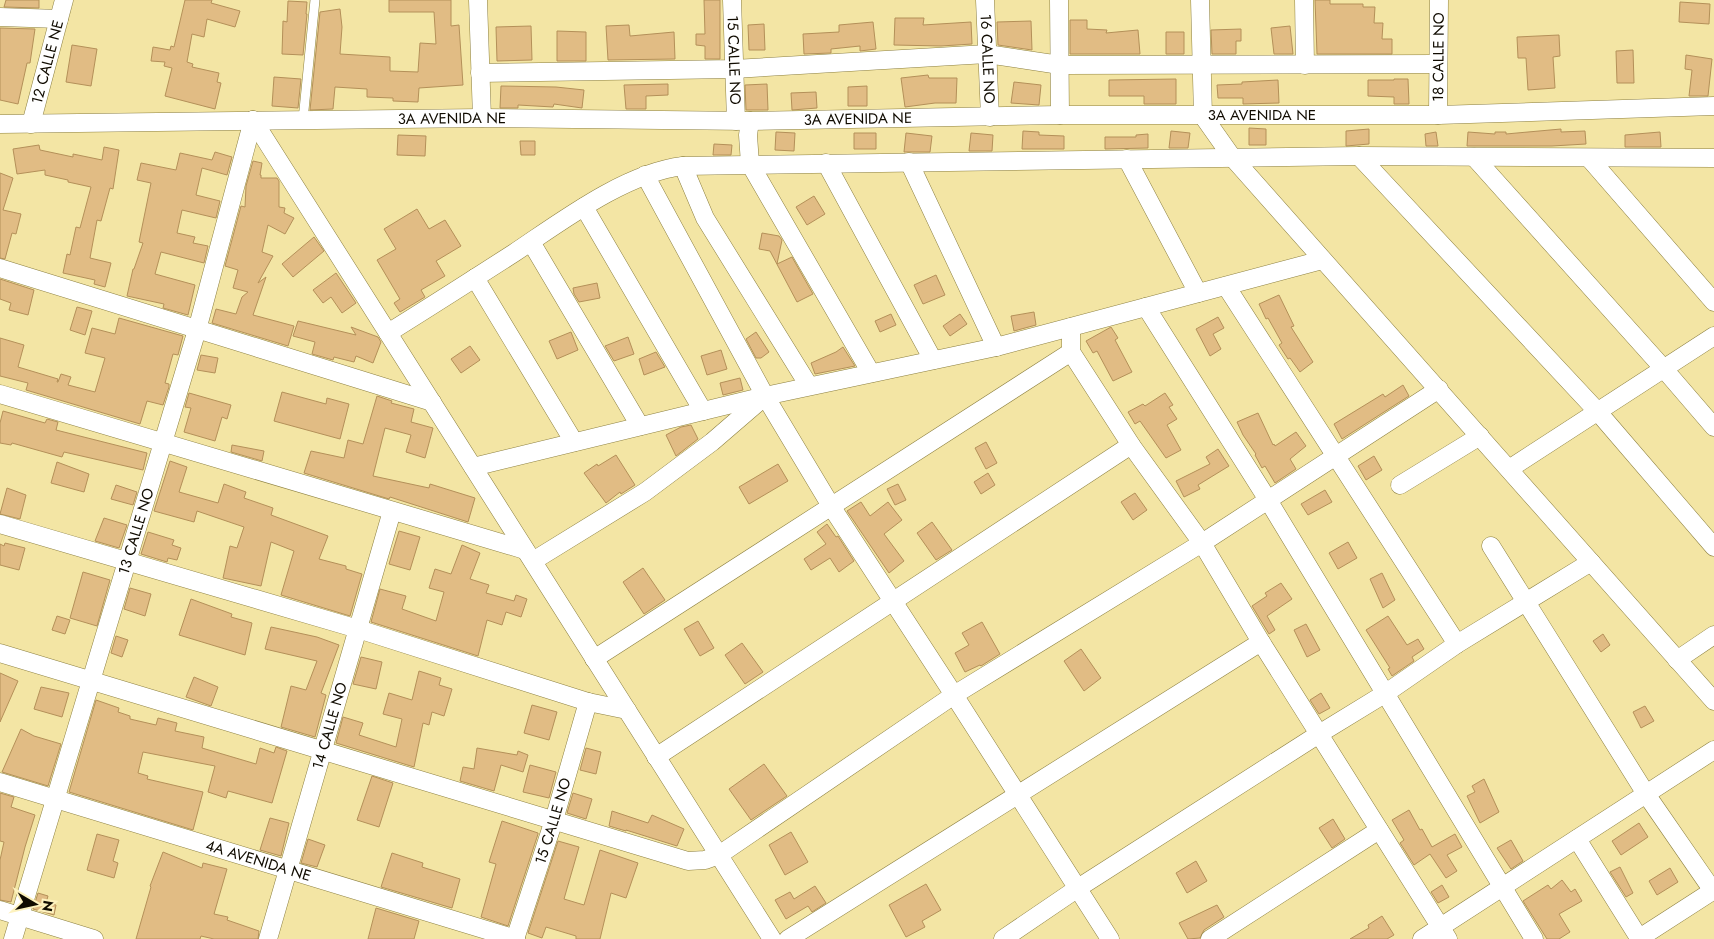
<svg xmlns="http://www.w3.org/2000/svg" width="1714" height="939" font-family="Jost,sans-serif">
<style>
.building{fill:#e1bc84;stroke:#b49059}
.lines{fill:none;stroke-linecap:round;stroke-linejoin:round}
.lane-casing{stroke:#8d8041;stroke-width:10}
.street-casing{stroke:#8d8041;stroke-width:19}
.lane{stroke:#fff;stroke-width:9}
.street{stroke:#fff;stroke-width:18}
.labels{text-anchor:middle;stroke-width:4;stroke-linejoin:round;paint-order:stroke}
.street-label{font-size:15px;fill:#100b00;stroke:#fdf2be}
</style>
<rect width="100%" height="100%" fill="#f3e5a4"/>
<path class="building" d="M6 0H39V8L4 7Z
M185 0H212L211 3 240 11 235 27 207 19 204 37 192 34 187 62 193 64 192 67 219 73 217 82 221 83 215 109 165 96 172 68 164 66 165 62 151 61 153 47 170 50 171 46 174 47Z
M389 0H451V26L459 25 463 85 419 88 418 102 393 101V98L367 97V89L335 87 333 109 310 110 320 12 340 9 342 27 340 54 390 57V71L418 72 420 43 436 44 434 12H389Z
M704 0H720V59H705V46L696 45V34H705Z
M1315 0H1330V4H1363V7H1375L1374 23H1383L1382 39H1392V54H1317Z
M288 1 307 2 306 14H307L303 55 282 54 283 21 287 22Z
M1680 2 1710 4 1709 24 1679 22Z
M895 18H924L923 25 971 22 972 44 941 46 894 45Z
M1070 20H1087V29L1107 30 1106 33 1138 30 1140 54H1070Z
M1031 21 1032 50 998 45 997 22Z
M873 22 876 49 860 51V46L831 49V53L804 54 803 34 839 32V25Z
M764 24 765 50H749L748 25Z
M629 25 630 36 674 32 675 59 608 60 606 26Z
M531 26 532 60 497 61 496 27Z
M1290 26 1293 54H1274L1271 28Z
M0 28 35 29 30 63H27L18 104 0 100Z
M1241 29V41H1236V54H1212L1211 30Z
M557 31 586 32V61H557Z
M1166 32H1184V54H1166Z
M1559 35 1560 56 1553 57 1555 88 1528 90 1526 58H1518L1517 37Z
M72 45 97 49 91 86 66 82Z
M1633 50 1634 83H1617L1616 51Z
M1686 55 1712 59 1708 96H1689L1692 70 1685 69Z
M928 75 929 78H957L956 103H935L905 107 901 78Z
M274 77 301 79 298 108 272 106Z
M1176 79V104H1144V96H1109V80Z
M1394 79H1408L1409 104H1394V97L1368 96V80H1394Z
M1278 80 1279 103 1243 104V98H1218L1217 85 1242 84V82Z
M1014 82 1041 85 1039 105 1011 103Z
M668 84V95L646 96V109H626L624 85Z
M767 84 768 110H746L745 85Z
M501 86 556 87 584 90 582 108 554 104 553 107 518 105V108H500Z
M867 86V106H848V87Z
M816 92 817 108 792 110 791 93Z
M1249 128 1266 129V145H1249Z
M1369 129V144L1346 146V131Z
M1561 129V132L1585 131 1586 144 1552 146H1467L1468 132 1495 134V132H1506V134Z
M1023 131 1039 132V135L1064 136V149H1022Z
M1171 131 1190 133 1188 148H1169Z
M776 132 795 133 794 151 775 150Z
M1436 132 1438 146H1426L1425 134Z
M1660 132 1661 147H1625V135Z
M854 133H876V149H854Z
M906 133 932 136 930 152H904Z
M971 133 993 135 992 151H969Z
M1148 134V148L1105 149V137H1136V135Z
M398 135 426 136 425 156 397 155Z
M520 141H535V155H521Z
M714 144 732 145 731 155H713Z
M39 145 40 150 73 157V154L102 160 104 147 119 150 113 189 110 188 101 221 97 220 90 258 111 263 105 287 94 284 95 280 63 273 67 254 70 255 76 227 80 228 91 187 68 182V180L45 175V170L17 174 13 149Z
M215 152 232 157 227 175 202 168 196 195 220 201 216 218 182 210 177 233 195 237 193 243 208 246 204 263 161 252 155 274 195 285 188 315 163 308 164 304 127 296 133 269H134L143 243 139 242 151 183 137 180 141 163 176 170 180 153 212 160Z
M253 161 262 163 260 175H261V178H277L279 181V207L285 208 284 213 294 218 285 234 268 225 262 252 273 256 258 283 266 277 253 315 294 326 288 346 212 323 216 309 236 314 242 297 248 292 233 288 238 270 225 266 241 206 245 207 246 186Z
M0 173 13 178 3 210 21 214 16 234 12 233 5 259 0 258Z
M814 196 825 214 807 225 796 207Z
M417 209 429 229 445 220 461 246 436 261 445 276 421 290 425 297 400 312 394 303 400 299 377 260 396 249 384 229Z
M762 233 779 236 782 240 777 264 792 257 813 294 797 302 770 251 759 249Z
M314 237 324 251 293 277 282 264Z
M336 273 356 303 342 313 331 297 323 303 313 290Z
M936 275 945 295 923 304 914 285Z
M0 279 34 290 28 315 9 310 11 303 0 299Z
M597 283 600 298 579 302 574 294 573 288Z
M1279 295 1294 326 1291 327 1313 362 1300 372 1290 358 1288 359 1279 345 1282 343 1268 318 1266 319 1259 304Z
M77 307 92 311 85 335 70 330Z
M1034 312 1036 325 1014 331 1011 316Z
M891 314 896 325 880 332 875 321Z
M960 314 967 324 950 336 943 326Z
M1218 317 1224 328 1213 334 1221 349 1210 356 1196 329Z
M119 318 183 336 178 355 173 354 165 383 169 384V387L163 405 147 401 140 424 26 390 28 383 0 376V338L24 345 18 367 58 379 57 382H58L61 374 71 377 68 385 95 392 105 358 85 353 92 328 115 334Z
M298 321 356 335 351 327 378 337 381 342 373 363 356 356 354 362 334 357 333 360 312 354 315 342 293 336Z
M1111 327 1118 338 1115 340 1132 372 1113 381 1097 351 1093 353 1086 341Z
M571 332 578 350 557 359 549 341Z
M756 332 769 352 761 358H756L746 339Z
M628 337 634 354 614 361 605 346Z
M470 346 480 360 461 373 451 359Z
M843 347 855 366 815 374 811 363 836 352Z
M721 350 727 369 707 375 701 356Z
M656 352 665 367 644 375 639 359Z
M201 355 218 358 215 373 197 370Z
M740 378 743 390 723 395 720 383Z
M1403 385 1409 396 1342 439 1334 424 1383 394 1385 397Z
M282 392 326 404 327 398 349 404 340 439 274 421Z
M189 393 231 405 227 419 222 417 215 441 184 432 191 408 185 407Z
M1165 393 1173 405 1169 407 1177 419 1167 425 1181 450 1166 458 1140 421 1135 424 1128 412 1143 404 1145 406Z
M377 396 392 401 391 403 414 409 411 422 433 428 425 458 406 452 411 435 385 428 373 476 429 488 430 484 475 498 468 522 390 497 389 499 304 473 311 451 344 458 348 440 363 444Z
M3 411 45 423 47 419 58 422 56 430 147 453 143 470 64 452 62 457 12 443 11 445 0 443V423Z
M1258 413 1273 445 1274 444 1275 446 1296 432 1306 446 1290 459 1296 469 1275 483 1265 466 1262 468 1255 455 1256 454 1243 435 1237 422Z
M691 425 698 439 676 456 666 435 681 427Z
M986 442 997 463 986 469 975 448Z
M232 445 264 451 262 461 231 452Z
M1218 449 1229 466 1198 485 1200 489 1184 497 1176 481 1210 464 1206 457Z
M616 455 635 485 621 494 620 492 606 503 584 473 597 464 598 466Z
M1374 456 1382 470 1366 480 1358 466Z
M170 461 187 467 179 492 218 503 224 484 246 492 244 498 273 508 271 515 328 536 319 559 346 566V569L362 574 350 616 281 595 294 551 271 542 261 586 223 578 230 546 237 548 244 527 197 511 194 522 154 511Z
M57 462 89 474 84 492 51 483Z
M778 464 788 481 749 504 739 487Z
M988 473 995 485 981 494 974 482Z
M898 484 906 500 895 505 887 489Z
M116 485 137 492 133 505 111 499Z
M7 488 26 495 20 519 0 514Z
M1325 490 1332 502 1308 515 1301 504Z
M1135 493 1147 510 1133 520 1121 502Z
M861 502 870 516 888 502 902 520 884 534 904 561 889 573 847 511Z
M104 518 127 525 119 548 95 541Z
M932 522 952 550 936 560 917 533Z
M827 524 836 537 838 536 854 561 839 572 830 558 811 570 804 559 826 544 817 532Z
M399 531 420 537 410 570 389 564Z
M148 532 174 540 172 545 181 548 177 560 168 558 167 562 141 554Z
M1348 542 1357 558 1338 569 1329 553Z
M5 543 25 548 19 570 0 565V544L4 546Z
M462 545 480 553 470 579 489 585 486 593 514 601 516 595 527 599 521 617 506 612 502 625 487 620 478 656 371 622 380 589 406 596 402 609 436 621 444 592 429 588 435 569 451 574Z
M643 568 665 600 644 614 623 582Z
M83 572 110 580 97 626 70 618Z
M1382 573 1395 600 1383 608 1370 579Z
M1281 583 1292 599 1267 616 1275 630 1269 634 1252 606 1267 596 1265 593Z
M130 588 151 594 145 616 124 609Z
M191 599 232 614 231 617 252 623 245 655 179 635Z
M57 616 70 620 65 634 52 630Z
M1388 616 1407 645 1418 639 1424 649 1412 657 1414 661 1392 676 1388 669 1390 668 1366 630Z
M698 621 714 648 700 656 684 629Z
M982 622 1000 654 981 666 980 665 965 672 955 653 969 645 962 633Z
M1306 624 1320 650 1307 657 1294 630Z
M271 627 317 637 339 645 321 693 326 695 315 737 281 727 291 686 306 690 317 661 265 649Z
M1603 634 1610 645 1601 652 1593 641Z
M116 636 128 640 122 657 111 653Z
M742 643 763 672 745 684 725 655Z
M1081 649 1101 678 1084 691 1064 661Z
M361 657 382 662 376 689 353 684Z
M419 671 441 678 439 685 452 689 444 716 432 712 429 725 423 723 414 767 336 743 343 717 363 723 359 735 396 747 402 719 383 714 389 693 412 700Z
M0 673 18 681 0 722Z
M194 677 218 687 211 706 186 697Z
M41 687 69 693 62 717 34 709Z
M1321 693 1330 708 1319 714 1310 700Z
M96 700 119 708 118 712 130 716V719L156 725 158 718 177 723 175 731 204 737 202 748 256 764 260 748 274 753 276 747 287 751 272 803 228 791 226 798 208 792 215 766 143 752 138 773 148 776 147 779 203 792 193 830 69 792Z
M532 705 557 712 549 740 524 733Z
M1645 706 1654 721 1641 728 1633 712Z
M21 729 34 736 61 744 48 786 2 772Z
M477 748 517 755 518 751 528 755 523 772 501 765 494 791 460 781 463 767 474 769Z
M586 748 601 752 596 774 580 770Z
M764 764 787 796 751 820 729 789Z
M530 765 556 772 549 798 523 792Z
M372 776 393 783 379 827 357 820Z
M1484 779 1499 812 1480 823 1467 796 1475 792 1472 786Z
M0 793 14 797 11 807 35 815 25 847 11 902 0 900V860L4 842 0 841Z
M573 793 592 799 586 819 567 813Z
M1409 810 1420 830 1422 829 1432 847 1455 834 1462 847 1447 855 1457 871 1446 878 1430 854 1414 865 1400 843 1404 840 1392 820Z
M612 811 648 823 652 815 684 829 677 846 626 830V831L609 826Z
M270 818 289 823 281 856 260 850Z
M1333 819 1345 839 1332 848 1319 828Z
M502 821 538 833V834L508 926 481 917 496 864 489 862Z
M1639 823 1648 837 1621 855 1612 841Z
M791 832 808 862 785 875 769 845Z
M97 834 119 840 113 861 118 863 114 878 87 870Z
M308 839 325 845 317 867 301 863Z
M1511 840 1523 861 1511 869 1497 848Z
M558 841 579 847 564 899 584 905 600 850 638 863 626 898 611 893 600 939H576V936L546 927 542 938 528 933Z
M163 852 202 868 203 863 227 869 214 914 228 917 227 920 259 931 258 939H214L201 936 200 939H136L151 887 150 886Z
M392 853 423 863 422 867 460 879 452 908 381 887Z
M1196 861 1207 881 1187 893 1176 873Z
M1620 867 1633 893 1626 897 1610 872Z
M1670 868 1678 882 1657 895 1649 881Z
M1562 880 1571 892 1575 889 1582 901 1559 914 1570 932 1559 939H1547L1523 901 1548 885 1551 889Z
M926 884 941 910 922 921 925 927 906 937 889 905Z
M1442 885 1449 897 1438 903 1431 892Z
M815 886 826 903 812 912 808 906 786 919 775 900 790 892 794 899Z
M38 893 48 896 46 903 56 905 54 915 33 909Z
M1217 905 1224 917 1204 930 1200 938 1188 939 1179 923Z
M376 908 419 921 414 939H368Z
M1382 916 1394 935 1387 939H1350L1369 928 1368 925Z"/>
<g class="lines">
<g class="lane-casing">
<path id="lane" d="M303 120 315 0"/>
</g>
<g class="street-casing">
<g id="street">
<path d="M478 0 482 118"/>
<path id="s1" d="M732 0 736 121"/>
<path id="s2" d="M985 0 990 117"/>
<path d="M1059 0 1060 115"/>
<path d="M1200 0 1203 116 1232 157 1714 701"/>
<path d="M1304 0 1305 65"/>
<path d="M0 17 59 19"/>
<path d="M480 73 734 69 987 54 1060 65 1438 64"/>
<path id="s3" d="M1438 115 1439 0"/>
<path d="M253 120 772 939"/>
<path d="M750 121 748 135 750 164 871 373"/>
<path id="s4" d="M0 124 482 118 750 121 1060 115H1438L1714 106"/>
<path id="s5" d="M31 124 64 0"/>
<path d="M1359 156 1598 412 1714 547"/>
<path d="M1474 157 1664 369 1714 427"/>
<path d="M1589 158 1714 302"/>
<path d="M1127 159 1198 293"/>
<path d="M909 162 996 347"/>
<path d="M826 163 933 360"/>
<path d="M683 166 705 218 809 386"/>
<path d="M645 175 765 396 831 506 954 695 1110 939"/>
<path d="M584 207 703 411"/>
<path d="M531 242 640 426"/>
<path d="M0 268 432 402"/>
<path d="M475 278 574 442"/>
<path d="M1226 286 1457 644"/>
<path d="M1146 307 1268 500 1534 939"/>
<path d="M1071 327V352L1131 445 1202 543 1261 642 1448 939"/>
<path d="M388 333C430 307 472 280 514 253 562 221 625 173 683 166L1359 156 1714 158"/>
<path d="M0 394 525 550"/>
<path d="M473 467 765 396 996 347 1322 260"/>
<path d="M1509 469 1714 336"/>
<path d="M1400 485 1480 436"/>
<path d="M0 524 358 629 588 702 627 710"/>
<path d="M1491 546 1646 794 1713 891"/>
<path d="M533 561 645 492 712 442 763 398"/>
<path d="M0 653 688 861 705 860 719 855 954 695 1202 543 1439 389"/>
<path d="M594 659 1071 352"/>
<path d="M1677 660 1714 635"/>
<path d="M656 757 1131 445"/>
<path id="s6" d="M0 782 516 939"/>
<path d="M1577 839 1639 938"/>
<path d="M0 910 94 939"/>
<path id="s7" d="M13 939 197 330 253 120"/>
<path id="s8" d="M268 939 392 511"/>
<path id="s9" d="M515 939 554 820 588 702"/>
<path d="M788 939 1261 642"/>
<path d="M1003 939 1078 888 1319 734 1386 693 1457 644 1591 562"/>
<path d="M1210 939 1379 830"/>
<path d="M1422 939 1714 750"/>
<path d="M1638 939 1714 890"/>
</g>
</g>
<use href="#lane" class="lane"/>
<use href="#street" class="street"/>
</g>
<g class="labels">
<g class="street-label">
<text dy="5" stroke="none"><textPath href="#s3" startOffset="58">18 CALLE NO</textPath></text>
<text dy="5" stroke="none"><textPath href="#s2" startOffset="59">16 CALLE NO</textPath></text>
<text dy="5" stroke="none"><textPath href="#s1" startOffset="60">15 CALLE NO</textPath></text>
<text dy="5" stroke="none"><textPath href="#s5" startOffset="64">12 CALLE NE</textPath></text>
<text dy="5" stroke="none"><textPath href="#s4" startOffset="1262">3A AVENIDA NE</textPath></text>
<text dy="5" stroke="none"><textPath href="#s4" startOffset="452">3A AVENIDA NE</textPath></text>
<text dy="5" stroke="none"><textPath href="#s4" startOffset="858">3A AVENIDA NE</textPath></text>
<text dy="5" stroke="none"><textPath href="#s7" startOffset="426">13 CALLE NO</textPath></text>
<text dy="5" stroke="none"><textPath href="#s8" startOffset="222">14 CALLE NO</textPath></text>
<text dy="5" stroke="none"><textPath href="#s9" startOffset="124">15 CALLE NO</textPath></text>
<text dy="5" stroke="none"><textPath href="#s6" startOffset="270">4A AVENIDA NE</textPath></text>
</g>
</g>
<g transform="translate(35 904) rotate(99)" stroke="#fdf2be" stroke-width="4" paint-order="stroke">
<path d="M0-4L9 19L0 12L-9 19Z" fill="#100b00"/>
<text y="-8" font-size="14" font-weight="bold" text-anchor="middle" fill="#100b00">N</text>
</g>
</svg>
